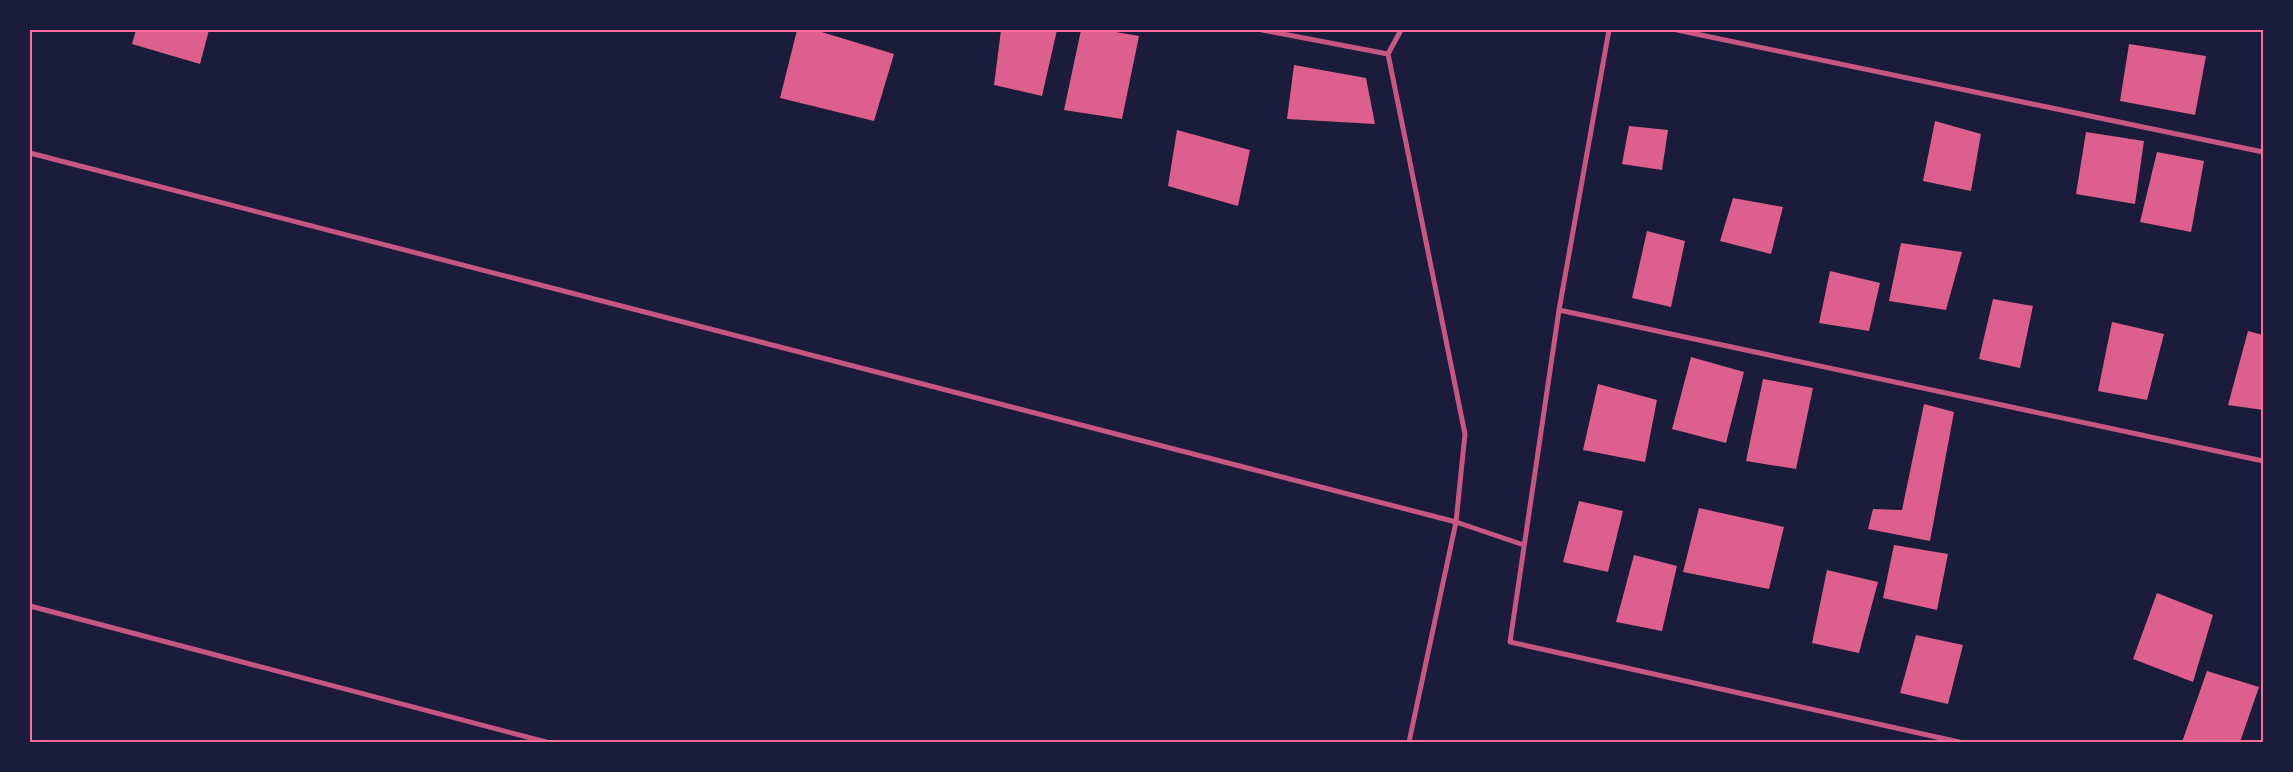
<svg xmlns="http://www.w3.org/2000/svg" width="2293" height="772" font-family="Commissioner,sans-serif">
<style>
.building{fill:#dd5f8e}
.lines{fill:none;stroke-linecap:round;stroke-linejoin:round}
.minor{stroke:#c65784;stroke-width:5}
.neatline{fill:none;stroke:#ff6b9d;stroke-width:2}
</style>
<rect width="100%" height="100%" fill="#1b1b3a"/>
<path class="building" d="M136 30H209L200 64 132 44Z
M797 30H815L894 54 874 121 780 98Z
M1001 30H1057L1042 96 994 85Z
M1081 30H1104L1139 36 1122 119 1064 110Z
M2129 44 2206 56 2195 115 2120 101Z
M1294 65 1366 78 1375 124 1287 119Z
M1935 121 1981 134 1971 191 1923 181Z
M1629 126 1668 130 1662 170 1622 164Z
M1177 130 1250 150 1238 206 1168 186Z
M2086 132 2144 141 2135 204 2076 194Z
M2157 152 2204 161 2191 232 2140 222Z
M1733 198 1783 207 1771 254 1720 241Z
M1647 231 1685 241 1671 307 1632 298Z
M1901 243 1962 252 1946 310 1889 301Z
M1830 271 1880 283 1869 331 1819 323Z
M1993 299 2033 306 2020 368 1979 359Z
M2112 322 2164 334 2147 400 2098 391Z
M2248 331 2263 335V410L2228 405Z
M1691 357 1744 372 1726 443 1672 429Z
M1763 379 1813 388 1796 469 1746 461Z
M1598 384 1657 400 1645 462 1583 450Z
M1924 404 1954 412 1930 541 1868 529 1873 509 1902 510Z
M1579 501 1623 511 1608 572 1563 562Z
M1699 508 1784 527 1769 589 1683 572Z
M1894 545 1948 554 1937 610 1883 598Z
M1634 555 1677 566 1662 631 1616 622Z
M1827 570 1878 582 1859 653 1812 643Z
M2157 593 2213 615 2193 682 2133 659Z
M1916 635 1963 645 1948 704 1900 693Z
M2207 671 2259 687 2240 742H2182Z"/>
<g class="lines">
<path class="minor" d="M1262 30 1388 54
M1401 30 1388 54 1465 434 1456 522 1409 742
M1609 30 1559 310 1510 642 1959 742
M1677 30 2263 152
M30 153 1456 522 1524 545
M1559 310 2263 461
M30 606 546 742"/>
</g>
<rect width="2293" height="772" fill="none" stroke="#1b1b3a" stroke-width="62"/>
<rect x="31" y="31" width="2231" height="710" class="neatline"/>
</svg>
